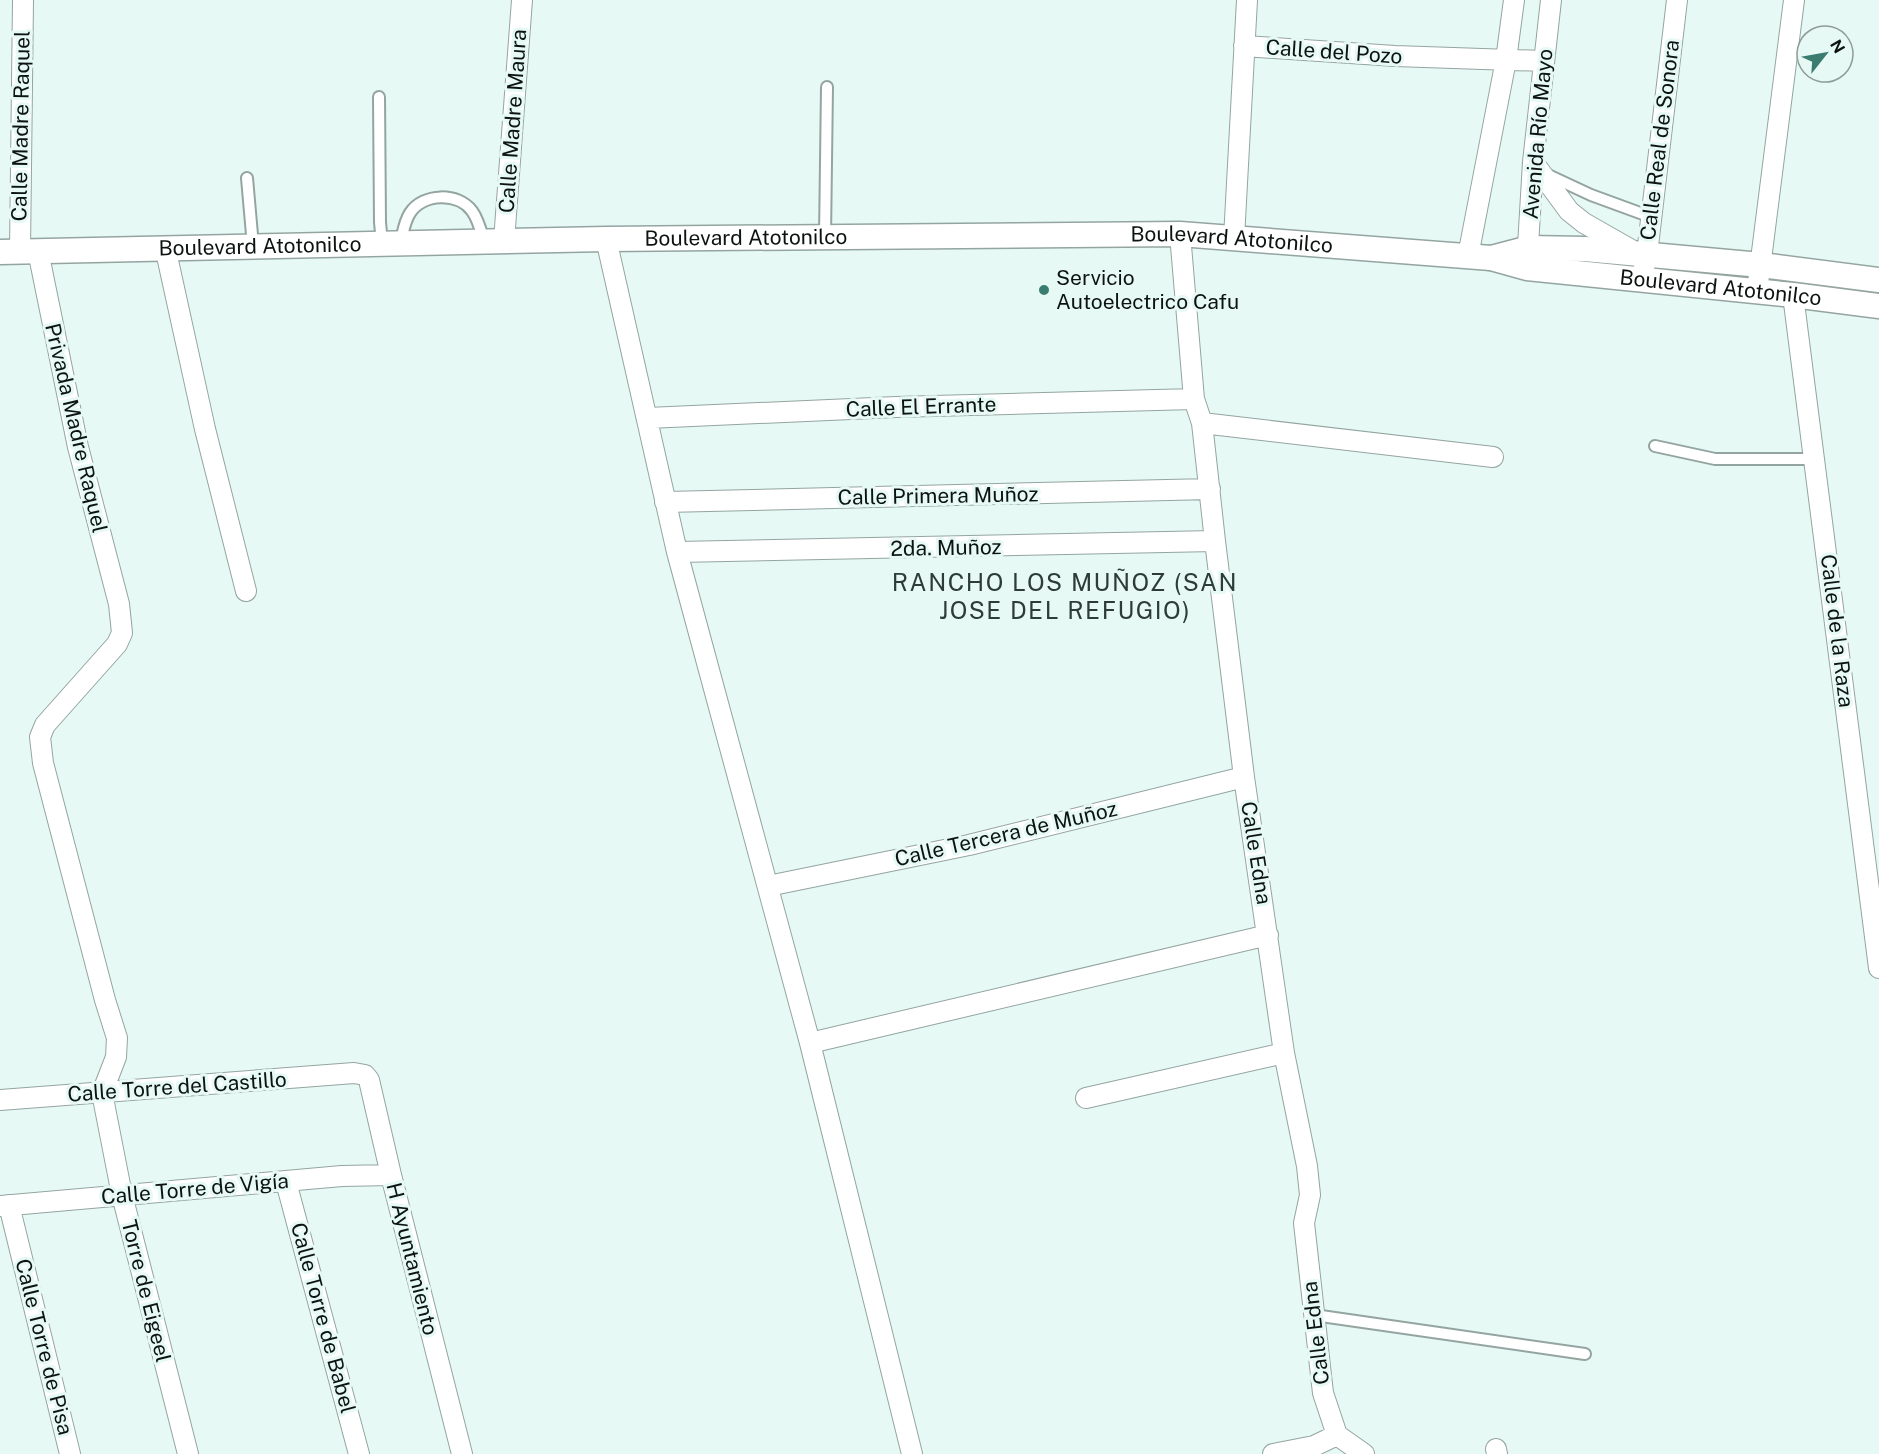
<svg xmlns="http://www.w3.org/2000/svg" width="1879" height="1454" font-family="'Public Sans',sans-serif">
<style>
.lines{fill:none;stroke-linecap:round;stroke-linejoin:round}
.service-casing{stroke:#94a5a1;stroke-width:14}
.minor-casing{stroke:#94a5a1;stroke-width:22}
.tertiary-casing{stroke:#94a5a1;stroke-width:27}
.service{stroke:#fff;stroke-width:10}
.minor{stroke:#fff;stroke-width:20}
.tertiary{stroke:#fff;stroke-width:24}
.poi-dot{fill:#3a7d70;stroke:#e6f9f4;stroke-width:2}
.labels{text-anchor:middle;stroke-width:6;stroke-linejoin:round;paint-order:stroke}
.street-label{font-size:21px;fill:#0c1311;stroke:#e6f9f4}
.poi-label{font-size:21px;fill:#0c1311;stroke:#e6f9f4;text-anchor:start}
.quarter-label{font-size:24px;letter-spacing:1.5px;fill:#2d3c38;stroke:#e6f9f4}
</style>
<rect width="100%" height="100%" fill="#e6f9f4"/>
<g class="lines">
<g class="service-casing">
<path id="service" d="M379 97 380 222 382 244
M1546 174 1591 195 1651 217
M247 178 253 246
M825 237 827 87
M400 244C403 234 404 222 410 213 423 193 458 192 472 211 478 219 481 231 484 241
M1655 446 1715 459H1814
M1314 1315 1585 1354"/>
</g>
<g class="minor-casing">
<path id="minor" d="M1244 46 1395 56 1543 61
M1533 162 1569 211 1584 223 1635 252
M1180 234 1194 399 1202 423 1215 541 1244 777 1284 1053 1307 1166 1310 1195 1304 1223 1323 1393 1337 1435 1364 1454
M1234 238 1247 0
M606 239 677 552 810 1043 912 1454
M504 241 522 0
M165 247 205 429 246 591
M20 251 23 0
M38 251 78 447 119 604 122 633 117 644 45 725 40 737 43 763 105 1000 117 1038 116 1057 102 1093 122 1195 188 1454
M1468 256 1506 60 1514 0
M1527 263 1533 162 1551 0
M1644 268 1647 254 1677 0
M1757 291 1794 0
M1793 295 1879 968
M648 418 896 407 1194 399
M1202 423 1493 457
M665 502 1210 489
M677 552 1215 541
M768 886 969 845 1244 777
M810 1043 1268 935
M1086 1098 1284 1053
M0 1100 354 1073 365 1075 369 1080 391 1175 462 1454
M286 1182 359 1454
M9 1205 70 1454
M0 1206 342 1176 391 1175
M1496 1449 1497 1454
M1273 1454 1314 1446 1337 1435"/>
</g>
<g class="tertiary-casing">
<g id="tertiary">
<path id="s1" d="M0 252 606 239 1180 234 1491 258 1527 268 1793 295 1879 306"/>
<path d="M1491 258 1529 248 1585 249 1761 265 1879 280"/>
</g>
</g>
<use href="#service" class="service"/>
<use href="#minor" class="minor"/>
<use href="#tertiary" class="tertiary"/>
</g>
<circle class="poi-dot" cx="1044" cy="290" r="6"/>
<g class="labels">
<g class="street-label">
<text transform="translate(1334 52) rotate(4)" y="7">Calle del Pozo</text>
<text transform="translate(513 121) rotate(-86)" y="7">Calle Madre Maura</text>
<text transform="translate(21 126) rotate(-89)" y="7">Calle Madre Raquel</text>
<text transform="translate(1538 134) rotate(-85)" y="7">Avenida Río Mayo</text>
<text transform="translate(1660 140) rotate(-83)" y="7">Calle Real de Sonora</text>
<text dy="7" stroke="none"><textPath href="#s1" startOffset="746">Boulevard Atotonilco</textPath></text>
<text dy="7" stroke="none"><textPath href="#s1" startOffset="1232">Boulevard Atotonilco</textPath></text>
<text dy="7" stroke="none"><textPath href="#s1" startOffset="260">Boulevard Atotonilco</textPath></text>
<text dy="7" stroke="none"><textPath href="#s1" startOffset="1724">Boulevard Atotonilco</textPath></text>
<text transform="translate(921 407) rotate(-2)" y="7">Calle El Errante</text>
<text transform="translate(76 428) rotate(77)" y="7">Privada Madre Raquel</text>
<text transform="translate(938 496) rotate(-1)" y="7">Calle Primera Muñoz</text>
<text transform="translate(946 548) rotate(-1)" y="7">2da. Muñoz</text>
<text transform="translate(1837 631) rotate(83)" y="7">Calle de la Raza</text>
<text transform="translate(1006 834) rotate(-13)" y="7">Calle Tercera de Muñoz</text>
<text transform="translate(1256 853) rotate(81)" y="7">Calle Edna</text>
<text transform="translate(177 1087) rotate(-4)" y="7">Calle Torre del Castillo</text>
<text transform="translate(195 1189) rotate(-5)" y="7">Calle Torre de Vigía</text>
<text transform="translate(412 1259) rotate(76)" y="7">H Ayuntamiento</text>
<text transform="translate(146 1291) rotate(76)" y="7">Torre de Eigeel</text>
<text transform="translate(323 1318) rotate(75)" y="7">Calle Torre de Babel</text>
<text transform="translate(1316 1333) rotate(-97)" y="7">Calle Edna</text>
<text transform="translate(44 1347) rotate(76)" y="7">Calle Torre de Pisa</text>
</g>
<g class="poi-label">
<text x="1056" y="285">Servicio<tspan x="1056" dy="24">Autoelectrico Cafu</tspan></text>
</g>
<g class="quarter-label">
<text x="1065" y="591">RANCHO LOS MUÑOZ (SAN<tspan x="1065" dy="28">JOSE DEL REFUGIO)</tspan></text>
</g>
</g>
<g transform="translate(1825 54) rotate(59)"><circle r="28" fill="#e6f9f4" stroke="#8f9d99" stroke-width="1.5"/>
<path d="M0-4.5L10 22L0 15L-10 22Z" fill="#3a7d70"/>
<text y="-9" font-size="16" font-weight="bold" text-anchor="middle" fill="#0c1311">N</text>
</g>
</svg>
